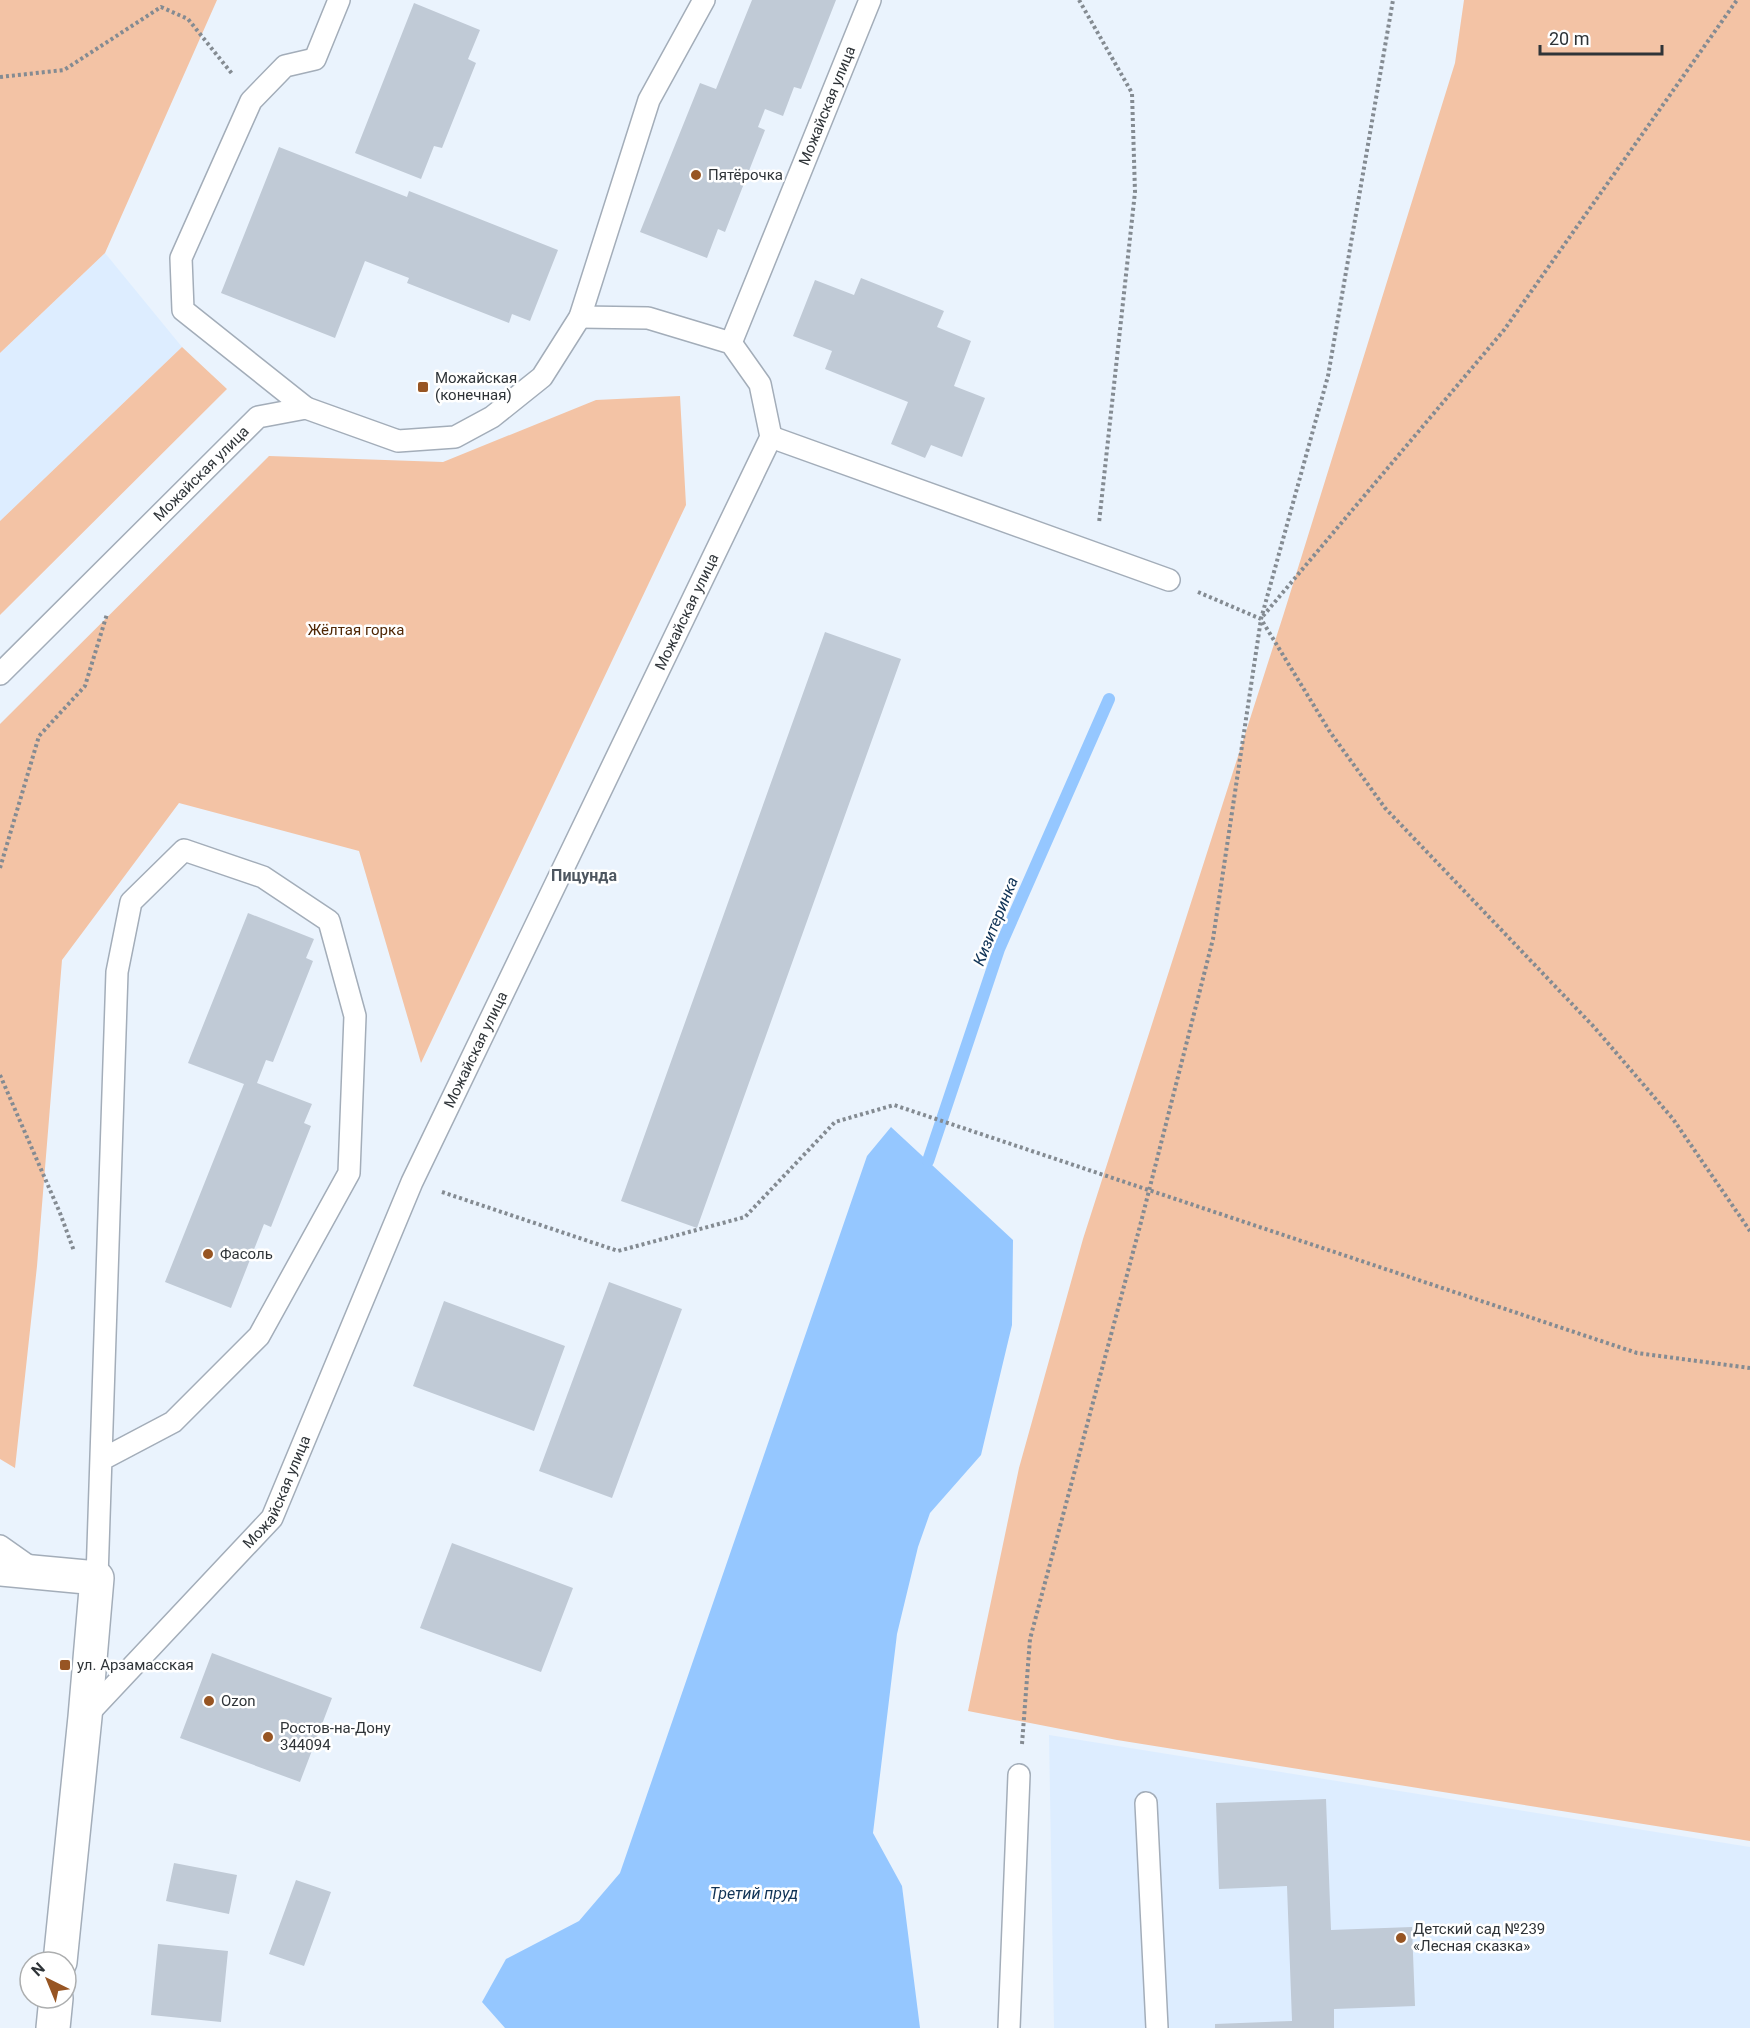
<svg xmlns="http://www.w3.org/2000/svg" width="1750" height="2028" font-family="Roboto,sans-serif">
<style>
.built{fill:#ddedff}
.green{fill:#f3c3a5}
.water{fill:#95c7ff}
.lines{fill:none;stroke-linecap:round;stroke-linejoin:round}
.stream{stroke:#95c7ff;stroke-width:12}
.building{fill:#c0cad6}
.lane-casing{stroke:#a3adb9;stroke-width:24}
.street-casing{stroke:#a3adb9;stroke-width:36}
.path{stroke:#848b92;stroke-width:4;stroke-dasharray:3 3;stroke-linecap:butt}
.lane{stroke:#fff;stroke-width:21}
.street{stroke:#fff;stroke-width:33}
.poi-dot{fill:#975523;stroke:#fff;stroke-width:2}
.labels{text-anchor:middle;stroke-width:5;stroke-linejoin:round;paint-order:stroke}
.street-label{font-size:15px;fill:#2f3438;stroke:#fff}
.poi-label{font-size:15px;fill:#2f3438;stroke:#fff;text-anchor:start}
.park-label{font-size:15px;fill:#502705;stroke:#fff}
.neighbourhood-label{font-size:16px;font-weight:bold;fill:#4d5660;stroke:#fff}
.water-label{font-size:16px;font-style:italic;fill:#103356;stroke:#fff}
</style>
<rect width="100%" height="100%" fill="#eaf3fd"/>
<path class="built" d="M105 253 182 347 0 521V353Z
M1049 1735 1750 1847V2028H1054Z"/>
<path class="green" d="M0 0H217L105 253 0 353Z
M1464 0H1750V1841L1117 1740 968 1711 1019 1468 1083 1239 1284 613 1455 63Z
M182 347 227 389 0 615V521Z
M680 396 686 505 421 1063 359 851 179 803 62 960 37 1266 15 1468 0 1459V724L269 456 443 462 596 400Z"/>
<path class="water" d="M891 1127 1013 1240 1012 1325 981 1455 930 1513 918 1547 897 1634 873 1833 902 1886 920 2028H505L482 2002 506 1959 579 1921 620 1873 867 1156Z"/>
<g class="lines">
<path class="stream" d="M928 1161 999 949 1109 699"/>
</g>
<path class="building" d="M752 0H836L801 89 794 87 783 116 765 109 758 127 765 130 725 232 718 229 707 258 640 232 700 83 716 89Z
M414 3 480 30 468 59 476 63 442 148 434 146 421 179 355 153Z
M279 147 407 197 409 191 558 250 530 321 512 314 509 323 407 283 409 278 365 261 335 338 221 293Z
M861 278 944 311 937 327 971 341 954 386 985 398 962 457 931 445 925 458 891 444 908 402 825 369 832 351 793 336 815 280 854 295Z
M825 632 901 659 697 1228 621 1201Z
M248 913 314 939 306 958 313 961 273 1062 266 1060 257 1083 312 1104 304 1123 311 1126 271 1227 264 1224 231 1308 165 1282 244 1084 188 1063Z
M609 1282 682 1309 612 1498 539 1471Z
M444 1301 565 1346 534 1431 413 1386Z
M452 1543 573 1588 541 1672 420 1628Z
M212 1653 332 1698 300 1782 180 1738Z
M1326 1799 1331 1930 1412 1927 1415 2006 1334 2009V2028H1215V2024L1292 2021 1287 1886 1219 1889 1216 1803Z
M174 1863 237 1875 229 1914 166 1901Z
M296 1880 331 1892 304 1966 269 1954Z
M158 1944 228 1951 221 2022 151 2015Z"/>
<g class="lines">
<g class="lane-casing">
<g id="lane">
<path id="s1" d="M731 343 870 0"/>
<path d="M306 408 183 310 181 258 251 101 285 66 315 59 339 0"/>
<path d="M771 437 1169 580"/>
<path id="s2" d="M0 674 258 417 306 408 398 441 455 437 492 417 542 377 580 317 649 100 704 0"/>
<path d="M0 1546 34 1570"/>
<path d="M97 1578 117 972 131 902 184 850 263 877 329 921 355 1016 349 1173 259 1336 173 1422 101 1460"/>
<path id="s3" d="M85 1717 272 1518 412 1182 771 437 760 384 731 343 648 318 580 317"/>
<path d="M1146 1803 1157 2028"/>
<path d="M1009 2028 1019 1775"/>
</g>
</g>
<g class="street-casing">
<path id="street" d="M0 1569 97 1578 85 1717 60 1962
M53 2028 56 1998"/>
</g>
<path class="path" d="M1079 0 1132 93 1135 192 1099 523
M0 77 64 70 161 7 188 19 233 75
M1198 592 1261 619 1330 732 1385 808 1594 1027 1673 1119 1750 1231
M1263 616 1504 330 1737 0
M0 868 39 736 85 686 107 614
M0 1075 60 1213 74 1251
M442 1192 618 1251 745 1217 835 1122 894 1105 1637 1353 1750 1368
M1022 1744 1030 1639 1140 1226 1213 939 1261 619 1328 376 1393 0"/>
<use href="#lane" class="lane"/>
<use href="#street" class="street"/>
</g>
<g class="poi-dot">
<circle cx="696" cy="175" r="6"/>
<rect x="417" y="381" width="12" height="12" rx="3"/>
<circle cx="208" cy="1254" r="6"/>
<rect x="59" y="1659" width="12" height="12" rx="3"/>
<circle cx="209" cy="1701" r="6"/>
<circle cx="268" cy="1737" r="6"/>
<circle cx="1401" cy="1938" r="6"/>
</g>
<g class="labels">
<g class="street-label">
<text dy="5" stroke="none"><textPath href="#s1" startOffset="256">Можайская улица</textPath></text>
<text dy="5" stroke="none"><textPath href="#s2" startOffset="284">Можайская улица</textPath></text>
<text dy="5" stroke="none"><textPath href="#s3" startOffset="1270">Можайская улица</textPath></text>
<text dy="5" stroke="none"><textPath href="#s3" startOffset="784">Можайская улица</textPath></text>
<text dy="5" stroke="none"><textPath href="#s3" startOffset="298">Можайская улица</textPath></text>
</g>
<g class="poi-label">
<text x="708" y="180">Пятёрочка</text>
<text x="435" y="383">Можайская<tspan x="435" dy="17">(конечная)</tspan></text>
<text x="220" y="1259">Фасоль</text>
<text x="77" y="1670">ул. Арзамасская</text>
<text x="221" y="1706">Ozon</text>
<text x="280" y="1733">Ростов-на-Дону<tspan x="280" dy="17">344094</tspan></text>
<text x="1413" y="1934">Детский сад №239<tspan x="1413" dy="17">«Лесная сказка»</tspan></text>
</g>
<g class="park-label">
<text x="356" y="635">Жёлтая горка</text>
</g>
<g class="neighbourhood-label">
<text x="584" y="881">Пицунда</text>
</g>
<g class="water-label">
<text transform="translate(995 921) rotate(-68)" y="6">Кизитеринка</text>
<text x="754" y="1899">Третий пруд</text>
</g>
</g>
<g transform="translate(48 1980) rotate(317)"><circle r="28" fill="#ffffff" stroke="#acaeaf" stroke-width="1.5"/>
<path d="M0-4.5L10 22L0 15L-10 22Z" fill="#975523"/>
<text y="-9" font-size="16" font-weight="bold" text-anchor="middle" fill="#2f3438">N</text>
</g>
<path d="M1540 45v9h122v-9" fill="none" stroke="#2f3438" stroke-width="3"/>
<text x="1549" y="45" font-size="18" fill="#2f3438" stroke="#ffffff" stroke-width="4.5" paint-order="stroke">20 m</text>
</svg>
